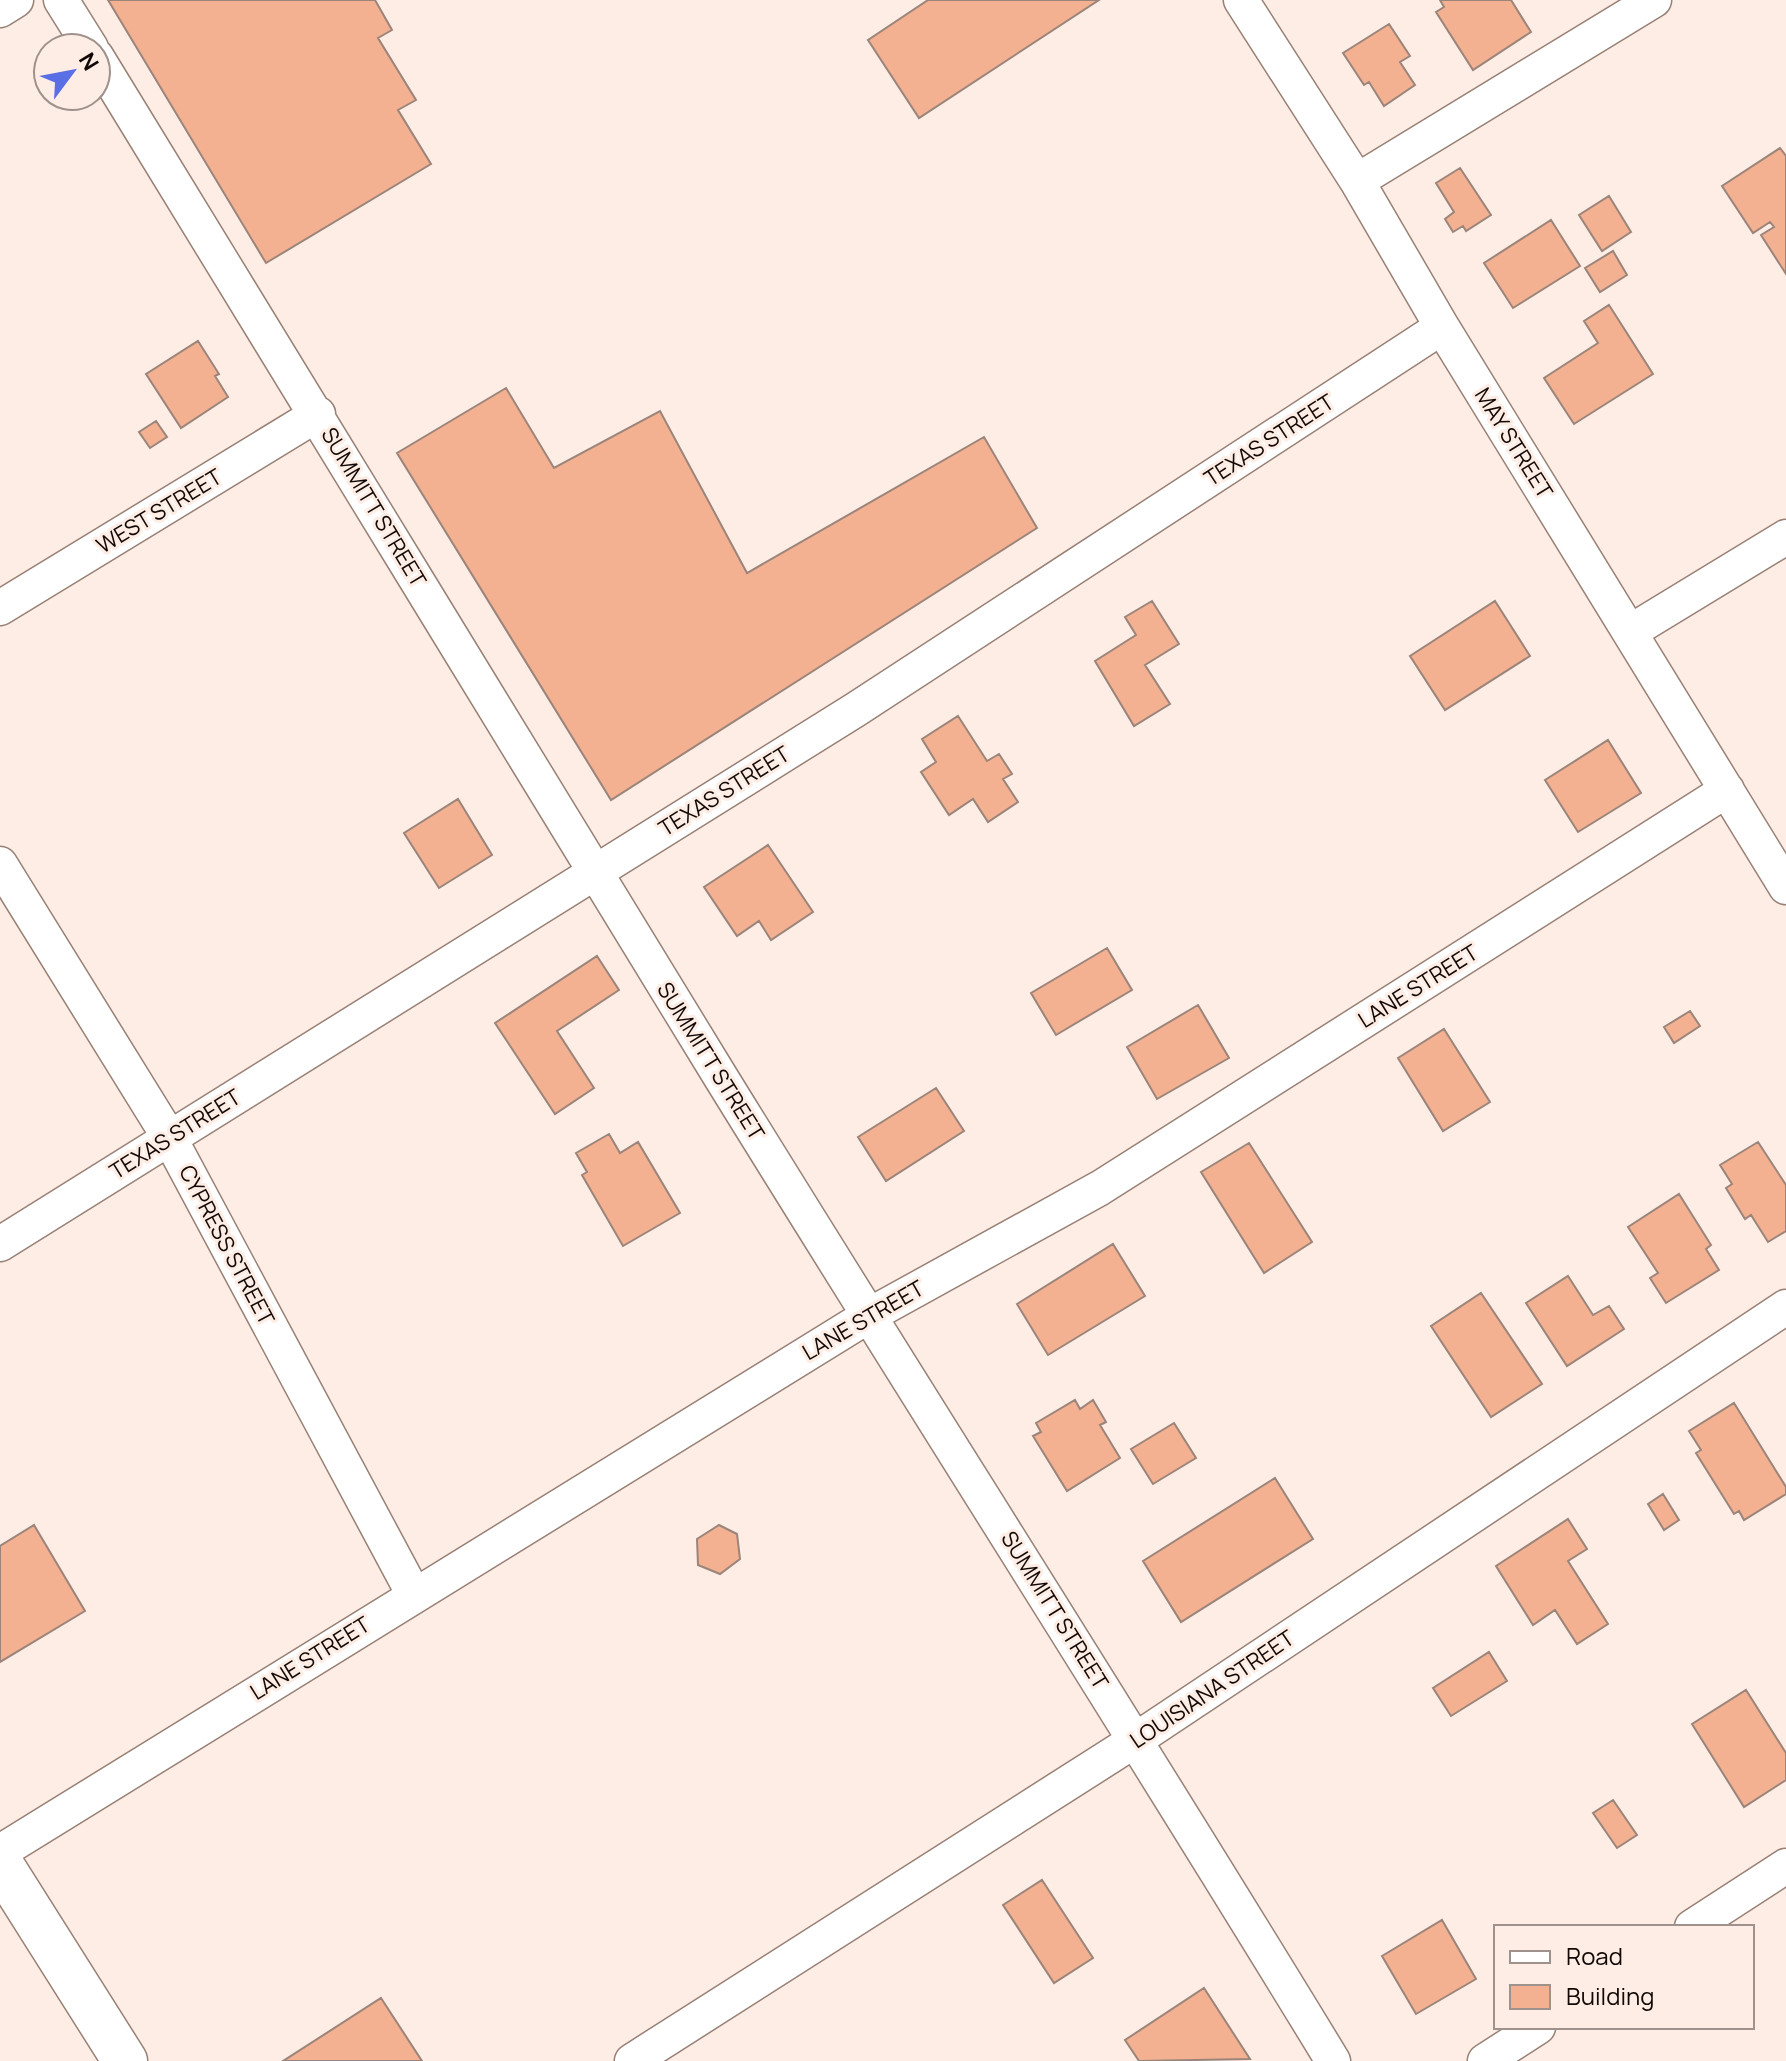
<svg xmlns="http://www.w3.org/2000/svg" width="1786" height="2061" font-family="Manrope,sans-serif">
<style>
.building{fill:#f3b192;stroke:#9b8479;stroke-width:2}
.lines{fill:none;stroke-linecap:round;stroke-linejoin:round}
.street-casing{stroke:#988075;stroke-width:37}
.secondary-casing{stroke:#988075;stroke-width:47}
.street{stroke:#fff;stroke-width:34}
.secondary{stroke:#fff;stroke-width:44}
.labels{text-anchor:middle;stroke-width:6;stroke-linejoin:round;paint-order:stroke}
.street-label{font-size:22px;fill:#120906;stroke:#fdede5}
</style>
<rect width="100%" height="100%" fill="#fdede5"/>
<path class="building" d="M108 0H375L392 30 378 38 416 100 398 110 431 164 266 263Z
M928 0H1099L919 118 868 40Z
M1440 0H1511L1531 32 1473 70 1436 12 1444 7Z
M1389 24 1410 56 1400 62 1415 85 1384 106 1369 82 1364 85 1343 53Z
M1780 148 1786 156V274L1761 235 1774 227 1770 222 1753 233 1722 186Z
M1460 168 1491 215 1466 231 1463 226 1453 232 1445 219 1454 212 1436 183Z
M1609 196 1631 232 1602 251 1579 215Z
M1551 220 1580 266 1513 308 1484 263Z
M1613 251 1627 275 1600 292 1585 268Z
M1609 305 1653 374 1574 424 1544 378 1598 343 1584 321Z
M198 341 219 374 215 376 228 397 181 428 146 374Z
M506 388 554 468 660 411 747 573 984 437 1037 528 611 800 397 453Z
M156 421 167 437 150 448 139 432Z
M1152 601 1179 644 1145 665 1170 704 1134 726 1095 661 1136 635 1125 617Z
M1495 601 1530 656 1445 710 1410 656Z
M958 716 987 761 999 754 1012 774 1003 779 1018 802 988 822 973 799 949 815 921 772 936 762 922 739Z
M1608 740 1641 793 1578 832 1545 780Z
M458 799 492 855 439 888 404 833Z
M768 845 813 912 771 940 759 921 737 936 704 887Z
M1107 948 1132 990 1056 1035 1031 993Z
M597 956 619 990 557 1031 594 1088 555 1114 495 1023Z
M1198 1005 1229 1058 1157 1099 1127 1047Z
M1690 1011 1700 1026 1674 1043 1664 1027Z
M1444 1029 1490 1102 1443 1131 1398 1058Z
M936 1088 964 1131 886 1181 858 1137Z
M609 1134 620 1153 638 1142 680 1213 623 1246 582 1175 587 1172 576 1153Z
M1758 1142 1786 1185V1231L1768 1242 1751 1215 1745 1219 1726 1188 1732 1184 1720 1165Z
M1249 1143 1312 1242 1264 1273 1201 1172Z
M1679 1194 1711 1245 1706 1249 1719 1270 1666 1303 1650 1278 1658 1273 1628 1227Z
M1113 1244 1145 1296 1048 1355 1017 1304Z
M1568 1276 1593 1315 1609 1306 1624 1329 1567 1366 1526 1303Z
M1481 1293 1542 1384 1491 1417 1431 1326Z
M1075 1400 1080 1409 1093 1400 1106 1422 1100 1425 1120 1458 1067 1491 1033 1436 1041 1432 1036 1423Z
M1734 1403 1786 1487V1494L1744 1520 1739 1511 1734 1514 1696 1453 1701 1450 1689 1431Z
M1174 1423 1196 1458 1153 1484 1131 1449Z
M1275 1478 1313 1539 1181 1622 1143 1561Z
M1663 1494 1679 1520 1664 1530 1648 1504Z
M1568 1519 1587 1549 1568 1561 1608 1624 1577 1644 1555 1610 1533 1625 1496 1566Z
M34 1525 85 1611 0 1662V1546Z
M719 1525 737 1534 740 1559 720 1574 698 1565 697 1539Z
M1489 1652 1507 1681 1451 1716 1433 1688Z
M1746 1690 1786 1753V1780L1744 1807 1692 1724Z
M1613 1800 1637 1835 1617 1848 1593 1813Z
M1042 1880 1093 1958 1054 1983 1003 1905Z
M1442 1920 1476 1979 1416 2014 1382 1956Z
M1204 1988 1250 2059 1139 2061 1125 2040Z
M381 1998 422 2061H283Z"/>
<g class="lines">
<g class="street-casing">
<path id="street" d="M61 0 91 48
M1241 0 1357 181 1442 327 1786 887
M0 10 16 0
M96 56C306 395 510 737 720 1076 923 1405 1132 1731 1333 2061
M1357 181 1654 0
M0 608 318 414
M1630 632 1786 537
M0 864 169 1137 413 1593
M0 1244 855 710 1442 327
M0 1852 868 1316 1100 1188 1727 790
M1692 1927 1786 1866
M632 2061 1137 1739 1786 1307
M1485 2061 1538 2027"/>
</g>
<g class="secondary-casing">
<path id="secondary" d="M0 1863 125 2061"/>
</g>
<use href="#street" class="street"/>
<use href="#secondary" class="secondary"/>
</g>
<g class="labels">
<g class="street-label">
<text transform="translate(1269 440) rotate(-33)" y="8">TEXAS STREET</text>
<text transform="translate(1514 443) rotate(58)" y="8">MAY STREET</text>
<text transform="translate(374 507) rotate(59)" y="8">SUMMITT STREET</text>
<text transform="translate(159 511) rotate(-31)" y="8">WEST STREET</text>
<text transform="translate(724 791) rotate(-32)" y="8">TEXAS STREET</text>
<text transform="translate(1418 986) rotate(-32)" y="8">LANE STREET</text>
<text transform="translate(711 1061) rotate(58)" y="8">SUMMITT STREET</text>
<text transform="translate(175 1134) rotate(-32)" y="8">TEXAS STREET</text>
<text transform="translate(227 1245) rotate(62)" y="8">CYPRESS STREET</text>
<text transform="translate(863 1320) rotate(-30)" y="8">LANE STREET</text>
<text transform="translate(1055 1610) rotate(58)" y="8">SUMMITT STREET</text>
<text transform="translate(310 1658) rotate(-32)" y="8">LANE STREET</text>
<text transform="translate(1212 1689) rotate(-34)" y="8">LOUISIANA STREET</text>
</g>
</g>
<rect x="1494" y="1925" width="260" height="104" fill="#fdede5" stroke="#9f928c" stroke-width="2"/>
<rect x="1510" y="1951" width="40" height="12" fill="#ffffff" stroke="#9f928c" stroke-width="2"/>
<text x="1566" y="1965" font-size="24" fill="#120906">Road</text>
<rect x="1510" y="1985" width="40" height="24" fill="#f3b192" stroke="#9f928c" stroke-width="2"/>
<text x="1566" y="2005" font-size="24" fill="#120906">Building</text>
<g transform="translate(72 72) rotate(58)"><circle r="38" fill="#fdede5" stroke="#9f928c" stroke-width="2"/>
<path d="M0-6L14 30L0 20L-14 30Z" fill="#5a6ee5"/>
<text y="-12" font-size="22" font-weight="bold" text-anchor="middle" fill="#120906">N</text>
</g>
</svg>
